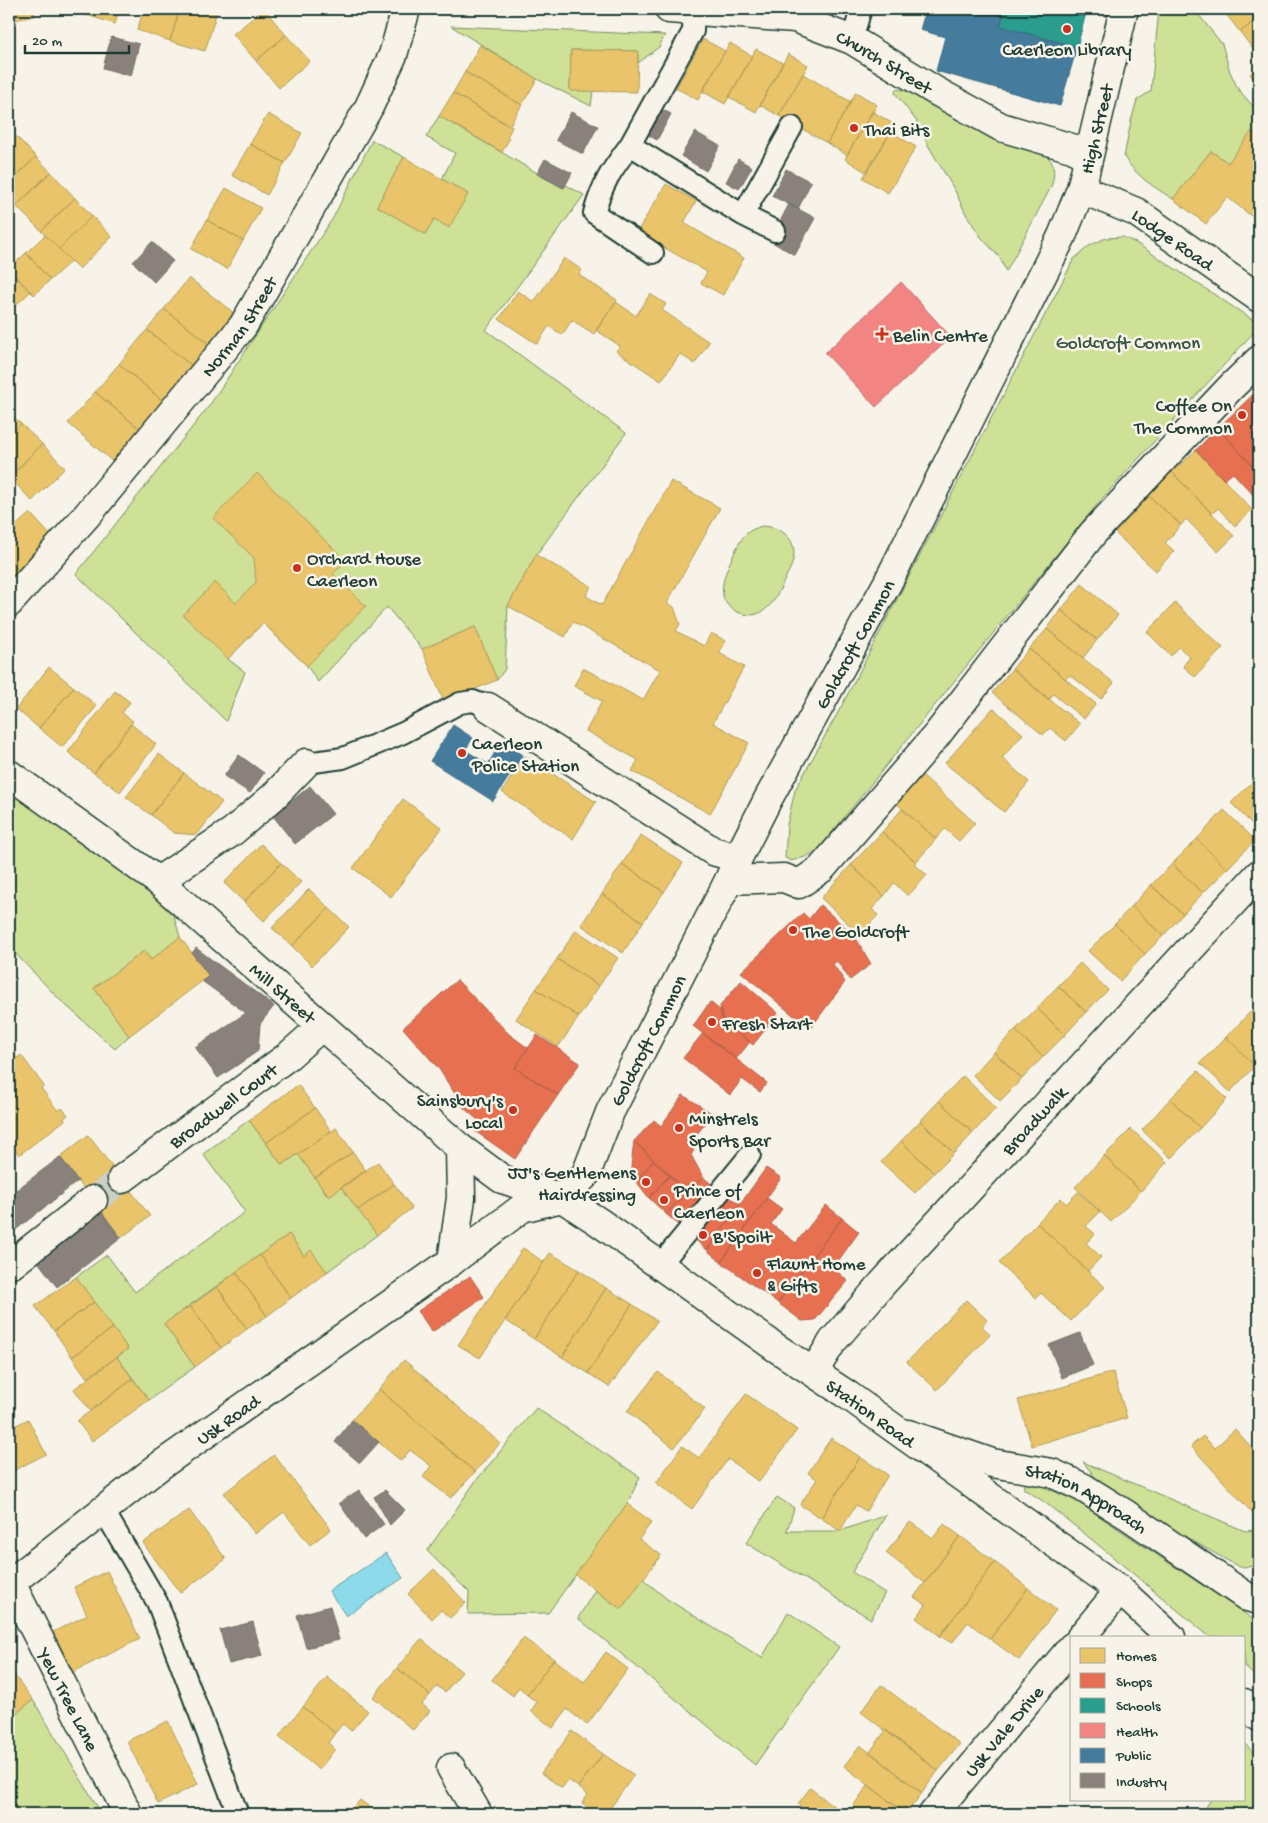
<svg xmlns="http://www.w3.org/2000/svg" width="1268" height="1823" font-family="'Gochi Hand',sans-serif">
<style>
.green{fill:#cee196;stroke:#768f65}
.water{fill:#8cdaea;stroke:#609ba1}
.homes{fill:#e9c46a;stroke:#ac9c5a}
.shops{fill:#e76f51;stroke:#ab6048}
.schools{fill:#2a9d8f;stroke:#278074}
.health{fill:#f28482;stroke:#b36f6b}
.public{fill:#457b9d;stroke:#3a687e}
.industry{fill:#8a817c;stroke:#6a6d66}
.lines{fill:none;stroke-linecap:round;stroke-linejoin:round}
.minor-tunnel{stroke:#cccfc4;stroke-width:28;stroke-dasharray:28 14;stroke-linecap:butt}
.service-casing{stroke:#1f3d34;stroke-width:24}
.minor-casing{stroke:#1f3d34;stroke-width:31}
.tertiary-casing{stroke:#1f3d34;stroke-width:31}
.secondary-casing{stroke:#1f3d34;stroke-width:31}
.service{stroke:#f7f3e8;stroke-width:20}
.minor{stroke:#f7f3e8;stroke-width:28}
.tertiary{stroke:#f7f3e8;stroke-width:28}
.secondary{stroke:#f7f3e8;stroke-width:28}
.poi-dot{fill:#c8321e;stroke:#f7f3e8;stroke-width:2}
.labels{text-anchor:middle;stroke-width:5;stroke-linejoin:round;paint-order:stroke}
.poi-label{font-size:19px;fill:#1f3d34;stroke:#f7f3e8;text-anchor:start}
.street-label{font-size:19px;fill:#1f3d34;stroke:#f7f3e8}
.park-label{font-size:19px;fill:#395643;stroke:#f7f3e8}
</style>
<rect width="100%" height="100%" fill="#f7f3e8"/>
<filter id="ink" filterUnits="userSpaceOnUse"><feTurbulence type="fractalNoise" baseFrequency=".02" numOctaves="2"/><feDisplacementMap in="SourceGraphic" scale="10" xChannelSelector="R" yChannelSelector="G"/><feConvolveMatrix kernelMatrix="1 2 1 2 8 2 1 2 1" color-interpolation-filters="sRGB"/></filter>
<g filter="url(#ink)">
<path class="green" d="M1159 9H1194L1222 44 1230 72 1238 89 1259 113V137L1252 132 1228 163 1211 151 1173 199C1154 187 1137 177 1124 157L1131 121 1137 100 1151 91Z
M451 26 665 35 659 47 638 63V51L571 50 570 90 593 91 591 106 537 79Z
M896 89 904 90 1041 150C1055 161 1056 171 1051 187L1006 272 1000 258 981 237 966 214 954 189 928 145 917 122 895 93Z
M439 116 563 188 566 185 584 195 486 330 626 433 536 555 508 606 505 669 497 680 475 627 422 649 387 607 318 682 307 666 263 623 228 659 245 672 226 721 76 574 209 406 333 218 372 140 404 157 377 206 425 234 434 219 449 227 468 194 442 179 455 153 426 137Z
M1123 237 1136 243 1256 322 1255 331 1100 501 817 851 805 857 791 861 785 858 787 825 795 790 841 707 1074 259 1089 246 1106 238Z
M762 526C781 527 798 538 793 560 792 567 787 574 784 581 776 598 765 622 740 613 713 603 723 577 732 558 736 550 739 541 746 534 750 530 756 528 762 526Z
M9 787 139 884 174 916 180 937 151 960 144 951 94 988 129 1036 115 1049 60 1000 9 947Z
M249 1120 282 1165 298 1154 328 1196 341 1187 377 1235 327 1272 311 1251 304 1256 289 1234 164 1324 195 1367 149 1400 117 1357 128 1349 76 1277 107 1255 135 1292 245 1212 203 1154Z
M536 1408 640 1477 627 1504 548 1613 468 1614 469 1592 427 1551 475 1482Z
M1083 1462 1245 1531 1259 1530V1566L1239 1567 1108 1493Z
M1023 1481H1031L1078 1502 1259 1623V1680L1244 1666V1637H1210L1085 1534 1043 1501 1024 1489Z
M777 1497 794 1508 787 1531H840L886 1515 852 1572 885 1593 871 1619 746 1543Z
M643 1579 667 1599 762 1658 788 1612 839 1647 755 1765 578 1618 595 1590 621 1609Z
M33 1700 102 1814H9V1719Z
M1244 1743 1259 1759V1814H1202L1211 1799H1244Z"/>
<path class="water" d="M386 1553 403 1578 346 1616 329 1591Z"/>
<path class="homes" d="M9 9H33L35 16 9 21Z
M81 9H119L115 24 80 13Z
M144 9H180L170 41 137 30Z
M180 9H210L217 11 205 51 170 41Z
M264 9 286 35 256 61 233 34Z
M1222 9H1259V18L1240 32Z
M1259 18V57L1240 32Z
M286 35 310 61 279 88 256 61Z
M703 39 725 51 698 100 676 88Z
M730 43 752 56 725 104 702 91Z
M480 45 537 79 522 105 465 72Z
M756 49 783 63 756 112 729 97Z
M571 50 638 51 637 92 570 91Z
M788 54 808 65 779 116 760 105Z
M1259 66V86L1250 74Z
M465 72 522 105 509 126 453 93Z
M803 74 851 102 827 143 779 116Z
M856 92 877 105 847 155 827 143Z
M453 93 512 127 507 137 509 139 502 152 439 116Z
M872 111 895 125 866 172 845 159Z
M268 114 302 133 285 163 250 144Z
M1252 131 1259 137V222L1227 197 1206 224 1173 199 1211 151 1228 163Z
M891 132 916 147 888 193 863 178Z
M16 136 36 157 9 183V143Z
M250 144 285 163 267 195 232 175Z
M36 157 51 172 16 206 9 198V183Z
M404 157 468 194 449 228 434 219 425 234 377 206Z
M51 172 75 198 41 231 16 206Z
M666 184 696 201 684 223 744 258 723 295 701 283 707 272 637 232Z
M226 188 261 208 243 241 207 220Z
M75 198 92 216 59 249 41 231Z
M92 216 112 237 79 269 59 249Z
M207 220 243 241 227 269 191 249Z
M45 235 71 261 50 280 26 253Z
M26 253 50 280 34 295 9 269Z
M564 258 582 270 579 275 617 300 594 334 572 320 562 335 549 326 537 344 499 319 518 291 534 302Z
M9 269 30 292 14 307 9 302Z
M189 278 234 313 209 344 164 309Z
M650 294 666 304 662 310 709 342 695 364 680 354 661 381 616 351 620 346 596 330 616 302 636 316Z
M164 309 209 344 192 366 147 330Z
M147 330 192 366 163 401 119 364Z
M119 364 163 401 140 429 95 392Z
M95 392 140 429 113 462 68 423Z
M9 412 21 424 9 436Z
M21 424 42 444 9 478V436Z
M42 444 65 468 32 501 16 484 9 491V478Z
M1196 450 1252 510 1235 526 1218 508 1212 514 1172 472Z
M1172 472 1234 536 1218 552 1186 519 1181 525 1149 496Z
M257 473 346 561 333 574 366 606 307 666 263 623 228 659 183 615 215 582 236 603 256 582 254 558 213 518Z
M671 481 720 508 667 603 674 607 680 624 676 631 704 646 711 633 726 641 719 653 744 667 713 723 749 743 710 814 632 771 638 760 586 731 602 701 574 686 583 668 643 700 660 670 573 622 565 637 508 606 536 555 591 586 586 596 602 605Z
M1149 496 1181 525 1165 543 1174 551 1156 571 1115 533Z
M30 513 53 538 19 571 9 560V532Z
M9 560 19 571 9 581Z
M1082 584 1118 615 1097 640 1061 610Z
M1175 603 1223 648 1195 677 1183 666 1190 657 1179 647 1171 656 1147 632Z
M1061 610 1097 640 1083 658 1047 629Z
M475 627 497 680 444 702 422 649Z
M1047 629 1114 683 1101 699 1070 675 1066 679 1029 649Z
M1029 649 1096 704 1084 719 1053 694 1049 700 1012 669Z
M49 667 74 687 39 728 16 709Z
M1012 669 1080 724 1066 741 1050 728 1043 735 992 693Z
M74 687 97 706 62 747 39 728Z
M115 691 130 702 122 713 133 721 94 773 68 752Z
M993 708 1023 734 1002 758 1029 782 1004 812 945 763Z
M131 724 156 744 120 792 94 773Z
M159 754 184 773 151 815 126 797Z
M525 756 596 802 573 839 502 792Z
M184 773 222 802 197 835 174 833 151 815Z
M921 774 975 823 959 841 945 829 936 839 895 802Z
M1252 782 1259 789V831L1231 803Z
M403 799 442 828 391 897 353 868Z
M902 809 936 839 916 862 882 832Z
M1224 810 1255 840 1227 869 1197 839Z
M882 832 916 862 914 864 927 875 908 896 894 883 884 896 851 865Z
M641 835 683 863 664 892 622 864Z
M1197 839 1227 869 1203 893 1172 864Z
M261 844 281 863 244 902 224 883Z
M281 863 301 882 264 921 244 902Z
M622 864 664 892 643 922 602 894Z
M1172 864 1203 893 1183 914 1151 885Z
M851 865 884 896 872 909 878 915 860 935 821 898Z
M1151 885 1183 914 1163 936 1132 906Z
M309 889 329 908 292 946 272 928Z
M602 894 643 922 623 953 581 925Z
M1132 906 1163 936 1145 954 1115 924Z
M329 908 349 927 312 966 292 946Z
M1115 924 1145 954 1120 981 1088 951Z
M576 930 618 958 599 986 557 959Z
M180 937 209 976 129 1036 94 988 144 951 151 960Z
M557 959 599 986 579 1017 536 989Z
M1080 963 1108 990 1086 1012 1058 986Z
M1058 986 1086 1012 1065 1035 1037 1008Z
M536 989 579 1017 558 1047 516 1019Z
M1257 1005 1259 1008V1062L1255 1066 1226 1037Z
M1037 1008 1065 1035 1043 1057 1015 1030Z
M1015 1030 1043 1057 1022 1079 994 1052Z
M1226 1037 1255 1066 1230 1092 1200 1063Z
M9 1047 17 1058 21 1055 44 1086 41 1088 58 1111 62 1108 68 1115 64 1118 65 1120 19 1155 9 1142Z
M994 1052 1022 1079 1000 1101 973 1075Z
M1198 1071 1227 1099 1200 1128 1170 1099Z
M963 1076 996 1108 973 1133 939 1101Z
M298 1085 315 1108 266 1143 249 1120Z
M1170 1099 1200 1128 1171 1158 1142 1130Z
M939 1101 973 1133 954 1153 920 1121Z
M315 1108 331 1131 282 1165 266 1143Z
M920 1121 954 1153 934 1173 901 1141Z
M336 1128 353 1152 315 1178 298 1154Z
M1131 1129 1167 1162 1141 1191 1104 1156Z
M88 1135 150 1216 121 1238 60 1157Z
M901 1141 934 1173 915 1193 881 1162Z
M353 1152 366 1171 329 1196 315 1178Z
M1104 1156 1141 1191 1111 1222 1075 1187Z
M378 1162 394 1184 358 1210 341 1187Z
M394 1184 412 1208 377 1235 358 1210Z
M1078 1192 1100 1212 1086 1226 1095 1234 1086 1243 1101 1257 1088 1271 1037 1223 1061 1198 1066 1204Z
M1037 1223 1105 1287 1071 1321 1041 1293 1036 1298 999 1263Z
M289 1234 304 1256 311 1250 327 1272 291 1298 260 1255Z
M523 1248 544 1262 480 1358 458 1345Z
M550 1253 579 1270 534 1339 505 1320Z
M260 1255 291 1298 267 1316 236 1272Z
M1259 1255V1286L1252 1257Z
M579 1270 606 1288 562 1357 534 1339Z
M236 1272 267 1316 247 1329 217 1287Z
M76 1277 94 1302 54 1331 35 1306Z
M217 1287 247 1329 221 1348 190 1306Z
M606 1288 632 1304 588 1373 562 1357Z
M966 1300 987 1320 982 1326 990 1335 937 1390 907 1362Z
M94 1302 113 1328 72 1357 54 1331Z
M632 1304 657 1321 609 1387 588 1373Z
M190 1306 221 1348 195 1367 164 1324Z
M113 1328 128 1349 87 1378 72 1357Z
M117 1357 133 1379 90 1411 74 1389Z
M404 1360 500 1443 475 1472 379 1389Z
M658 1372 705 1409 674 1448 627 1411Z
M1113 1372 1127 1418 1032 1446 1018 1400Z
M133 1379 149 1400 92 1441 77 1421Z
M379 1389 475 1472 451 1498 423 1477 431 1466 410 1450 401 1461 352 1420Z
M746 1394 797 1430 759 1482 728 1459 692 1509 656 1483 682 1446 699 1458Z
M28 1419 46 1454 9 1473V1429Z
M1235 1429 1259 1456V1510L1254 1515 1191 1446 1203 1436 1215 1448Z
M831 1438 860 1457 821 1518 800 1505 817 1479 808 1473Z
M274 1455 331 1529 310 1545 284 1512 255 1534 224 1493Z
M860 1457 888 1475 866 1511 856 1505 840 1531 821 1518Z
M627 1504 652 1522 639 1539 661 1555 621 1609 575 1575Z
M189 1510 226 1559 180 1593 143 1543Z
M910 1522 933 1538 944 1524 960 1536 925 1583 886 1553Z
M960 1536 995 1562 940 1636 916 1618 926 1605 914 1597Z
M995 1562 1028 1588 990 1639 968 1622 952 1643 940 1636Z
M434 1569 466 1603 450 1618 441 1610 432 1619 408 1594Z
M107 1571 140 1639 73 1672 53 1632 87 1615 74 1587Z
M1028 1588 1056 1610 1019 1660 990 1639Z
M523 1638 554 1659 527 1695 519 1687 513 1696 492 1680Z
M421 1639 462 1672 445 1692 437 1686 430 1695 397 1668Z
M606 1652 628 1669 587 1725 567 1709 553 1728 531 1711 537 1702 527 1695 554 1659 584 1682Z
M9 1668 33 1700 9 1719Z
M397 1668 430 1695 422 1704 430 1711 413 1730 373 1697Z
M327 1677 368 1711 351 1731 343 1724 335 1733 303 1707Z
M881 1685 960 1744 938 1771 861 1712Z
M303 1707 335 1733 328 1743 335 1749 319 1770 279 1736Z
M168 1721 198 1784 158 1804 127 1741Z
M886 1730 938 1771 922 1793 870 1752Z
M572 1731 603 1754 578 1787 568 1780 562 1788 541 1773Z
M860 1745 922 1793 906 1814 844 1766Z
M603 1754 634 1775 606 1814H597L582 1803 588 1795 578 1787Z
M868 1785 906 1814H858L851 1809Z
M810 1788 844 1814H811L798 1804Z
M360 1800 372 1809 368 1814H348Z"/>
<path class="shops" d="M1259 389V473L1218 428Z
M1218 428 1259 473 1258 500 1233 473 1224 480 1196 450Z
M820 905 854 935 871 964 850 980 837 961 833 964 845 982 810 1029 741 972 803 913 809 919Z
M457 980 509 1034 528 1048 515 1068 558 1095 515 1159 472 1129 479 1121 464 1108 439 1069 403 1028Z
M741 981 778 1013 753 1045 722 1019 720 1006Z
M710 1002 721 1011 722 1019 750 1042 736 1059 693 1026Z
M703 1033 767 1083 760 1092 742 1079 730 1095 683 1058Z
M537 1035 580 1063 558 1095 515 1068Z
M683 1095 713 1114 688 1145 694 1150 691 1155 703 1177 687 1193 634 1141 654 1120 661 1126Z
M634 1141 654 1160 636 1181 631 1167Z
M654 1160 670 1175 649 1198 636 1181Z
M766 1168 781 1178 721 1262 707 1250Z
M670 1175 687 1193 666 1214 649 1198Z
M703 1177 716 1188 683 1229 666 1214Z
M726 1195 740 1204 707 1250 691 1236Z
M767 1198 782 1209 771 1224 796 1243 826 1205 842 1218 778 1303 721 1262Z
M842 1218 859 1232 833 1268 848 1281 815 1320 802 1321 778 1303Z
M470 1276 484 1297 432 1332 418 1311Z"/>
<path class="schools" d="M1005 9H1072L1086 13 1077 47 1000 26Z"/>
<path class="health" d="M901 282 951 337 876 407 825 353Z"/>
<path class="public" d="M926 9H1005L1000 26 1077 47 1060 106 936 71 945 37 920 30Z
M453 725 473 738 465 750 488 764 502 741 523 755 493 801 430 761Z"/>
<path class="industry" d="M111 37 139 44 131 76 103 68Z
M657 107 671 114 657 140 643 132Z
M571 112 598 126 583 154 556 140Z
M695 132 720 146 706 171 681 156Z
M545 159 572 173 564 188 537 174Z
M738 159 752 167 739 189 726 182Z
M786 169 811 182 798 209 772 196Z
M789 204 815 218 795 255 770 241Z
M152 242 173 261 154 282 133 262Z
M239 755 264 773 250 793 224 776Z
M310 786 333 814 295 844 273 816Z
M196 948 274 1006 260 1024 258 1051 218 1078 195 1047 246 1013 202 981 209 976 192 953Z
M60 1157 78 1181 9 1235V1191L11 1194Z
M100 1210 121 1238 57 1287 36 1259Z
M1080 1333 1093 1365 1062 1378 1049 1345Z
M352 1420 379 1442 360 1463 335 1442Z
M359 1490 384 1524 364 1539 339 1503Z
M385 1490 405 1510 390 1525 374 1497Z
M330 1606 339 1640 306 1648 297 1615Z
M253 1622 262 1656 229 1664 220 1630Z"/>
<g class="lines">
<path class="minor-tunnel" d="M93 1200 122 1179"/>
<g class="service-casing">
<path id="service" d="M694 10 693 31 630 145 743 215 775 231
M852 40 861 9
M630 145C611 171 603 182 594 213L653 253
M743 215 792 127
M306 763 343 758 365 749 403 733 460 703 473 701 488 707
M660 1265 750 1155
M104 1511 157 1602 238 1814"/>
</g>
<g class="minor-casing">
<g id="minor">
<path id="s1" d="M669 9 795 18 852 40 934 90 1001 127 1075 149 1088 159"/>
<path id="s2" d="M9 603 88 514 243 326 369 107 393 55 406 9"/>
<path d="M488 707 713 851 738 858"/>
<path d="M729 880 784 878 799 884 821 869 936 736 1093 533 1231 387 1259 360"/>
<path d="M158 881 232 832 273 797 306 763"/>
<path id="s3" d="M122 1179 287 1057 321 1027"/>
<path d="M12 1264 93 1200"/>
<path id="s4" d="M814 1371 833 1341 882 1284 1259 874"/>
<path id="s5" d="M908 1434 992 1463 1052 1473 1082 1487 1127 1515 1247 1597 1259 1600"/>
<path id="s6" d="M11 1583 128 1814"/>
<path d="M1081 1637 1120 1590"/>
<path d="M451 1768 478 1814"/>
<path id="s7" d="M933 1814 1072 1647"/>
</g>
</g>
<g class="tertiary-casing">
<g id="tertiary">
<path d="M452 1261 461 1198 460 1148"/>
<path id="s8" d="M9 1584 161 1465 452 1261 522 1208 562 1198 586 1174 610 1112 729 880 738 858 768 799 888 582 1062 236 1081 189 1136 212 1259 298"/>
</g>
</g>
<g class="secondary-casing">
<g id="secondary">
<path id="s9" d="M1081 189 1124 9"/>
<path id="s10" d="M9 774 158 881 460 1148 502 1179 562 1198 599 1222 775 1347 849 1396 1120 1590 1171 1637"/>
<path d="M1244 1703 1259 1717"/>
</g>
</g>
<use href="#service" class="service"/>
<use href="#minor" class="minor"/>
<use href="#tertiary" class="tertiary"/>
<use href="#secondary" class="secondary"/>
</g>
</g>
<g class="poi-dot">
<circle cx="1067" cy="29" r="5"/>
<circle cx="854" cy="128" r="5"/>
<path d="M879.5 326.5h5v5h5v5h-5v5h-5v-5h-5v-5h5z"/>
<circle cx="1242" cy="415" r="5"/>
<circle cx="297" cy="568" r="5"/>
<circle cx="462" cy="753" r="5"/>
<circle cx="793" cy="930" r="5"/>
<circle cx="712" cy="1022" r="5"/>
<circle cx="513" cy="1110" r="5"/>
<circle cx="679" cy="1128" r="5"/>
<circle cx="646" cy="1182" r="5"/>
<circle cx="664" cy="1200" r="5"/>
<circle cx="703" cy="1235" r="5"/>
<circle cx="757" cy="1273" r="5"/>
</g>
<g class="labels">
<g class="poi-label">
<text x="1067" y="55" text-anchor="middle">Caerleon Library</text>
<text x="864" y="135">Thai Bits</text>
<text x="893" y="341">Belin Centre</text>
<text x="1232" y="411" text-anchor="end">Coffee On<tspan x="1232" dy="22">The Common</tspan></text>
<text x="307" y="564">Orchard House<tspan x="307" dy="22">Caerleon</tspan></text>
<text x="472" y="749">Caerleon<tspan x="472" dy="22">Police Station</tspan></text>
<text x="803" y="937">The Goldcroft</text>
<text x="722" y="1029">Fresh Start</text>
<text x="503" y="1106" text-anchor="end">Sainsbury's<tspan x="503" dy="22">Local</tspan></text>
<text x="689" y="1124">Minstrels<tspan x="689" dy="22">Sports Bar</tspan></text>
<text x="636" y="1178" text-anchor="end">JJ's Gentlemens<tspan x="636" dy="22">Hairdressing</tspan></text>
<text x="674" y="1196">Prince of<tspan x="674" dy="22">Caerleon</tspan></text>
<text x="713" y="1242">B'Spoilt</text>
<text x="767" y="1269">Flaunt Home<tspan x="767" dy="22">&amp; Gifts</tspan></text>
</g>
<g class="street-label">
<text dy="7" stroke="none"><textPath href="#s1" startOffset="226">Church Street</textPath></text>
<text dy="7" stroke="none"><textPath href="#s9" startOffset="62">High Street</textPath></text>
<text dy="7" stroke="none"><textPath href="#s8" startOffset="1920">Lodge Road</textPath></text>
<text dy="7" stroke="none"><textPath href="#s2" startOffset="360">Norman Street</textPath></text>
<text dy="7" stroke="none"><textPath href="#s8" startOffset="1306">Goldcroft Common</textPath></text>
<text dy="7" stroke="none"><textPath href="#s10" startOffset="351">Mill Street</textPath></text>
<text dy="7" stroke="none"><textPath href="#s8" startOffset="859">Goldcroft Common</textPath></text>
<text dy="7" stroke="none"><textPath href="#s3" startOffset="125">Broadwell Court</textPath></text>
<text dy="7" stroke="none"><textPath href="#s4" startOffset="334">Broadwalk</textPath></text>
<text dy="7" stroke="none"><textPath href="#s10" startOffset="1078">Station Road</textPath></text>
<text dy="7" stroke="none"><textPath href="#s8" startOffset="274">Usk Road</textPath></text>
<text dy="7" stroke="none"><textPath href="#s5" startOffset="191">Station Approach</textPath></text>
<text dy="7" stroke="none"><textPath href="#s6" startOffset="130">Yew Tree Lane</textPath></text>
<text dy="7" stroke="none"><textPath href="#s7" startOffset="109">Usk Vale Drive</textPath></text>
</g>
<g class="park-label">
<text x="1128" y="348">Goldcroft Common</text>
</g>
</g>
<rect width="1268" height="1823" fill="none" stroke="#f7f3e8" stroke-width="30"/>
<rect x="15" y="15" width="1238" height="1793" fill="none" stroke="#1f3d34" stroke-width="2" filter="url(#ink)"/>
<rect x="1070" y="1636" width="175" height="165" fill="#f7f3e8" stroke="#a1aaa0"/>
<rect x="1080" y="1648" width="25" height="15" fill="#e9c46a" stroke="#a1aaa0"/>
<text x="1116" y="1660" font-size="15" fill="#1f3d34">Homes</text>
<rect x="1080" y="1673" width="25" height="15" fill="#e76f51" stroke="#a1aaa0"/>
<text x="1116" y="1686" font-size="15" fill="#1f3d34">Shops</text>
<rect x="1080" y="1698" width="25" height="15" fill="#2a9d8f" stroke="#a1aaa0"/>
<text x="1116" y="1710" font-size="15" fill="#1f3d34">Schools</text>
<rect x="1080" y="1723" width="25" height="15" fill="#f28482" stroke="#a1aaa0"/>
<text x="1116" y="1736" font-size="15" fill="#1f3d34">Health</text>
<rect x="1080" y="1748" width="25" height="15" fill="#457b9d" stroke="#a1aaa0"/>
<text x="1116" y="1760" font-size="15" fill="#1f3d34">Public</text>
<rect x="1080" y="1773" width="25" height="15" fill="#8a817c" stroke="#a1aaa0"/>
<text x="1116" y="1786" font-size="15" fill="#1f3d34">Industry</text>
<path d="M25 45v8h104v-8" fill="none" stroke="#1f3d34" stroke-width="2.5"/>
<text x="32" y="45" font-size="15" fill="#1f3d34" stroke="#f7f3e8" stroke-width="4" paint-order="stroke">20 m</text>
</svg>
